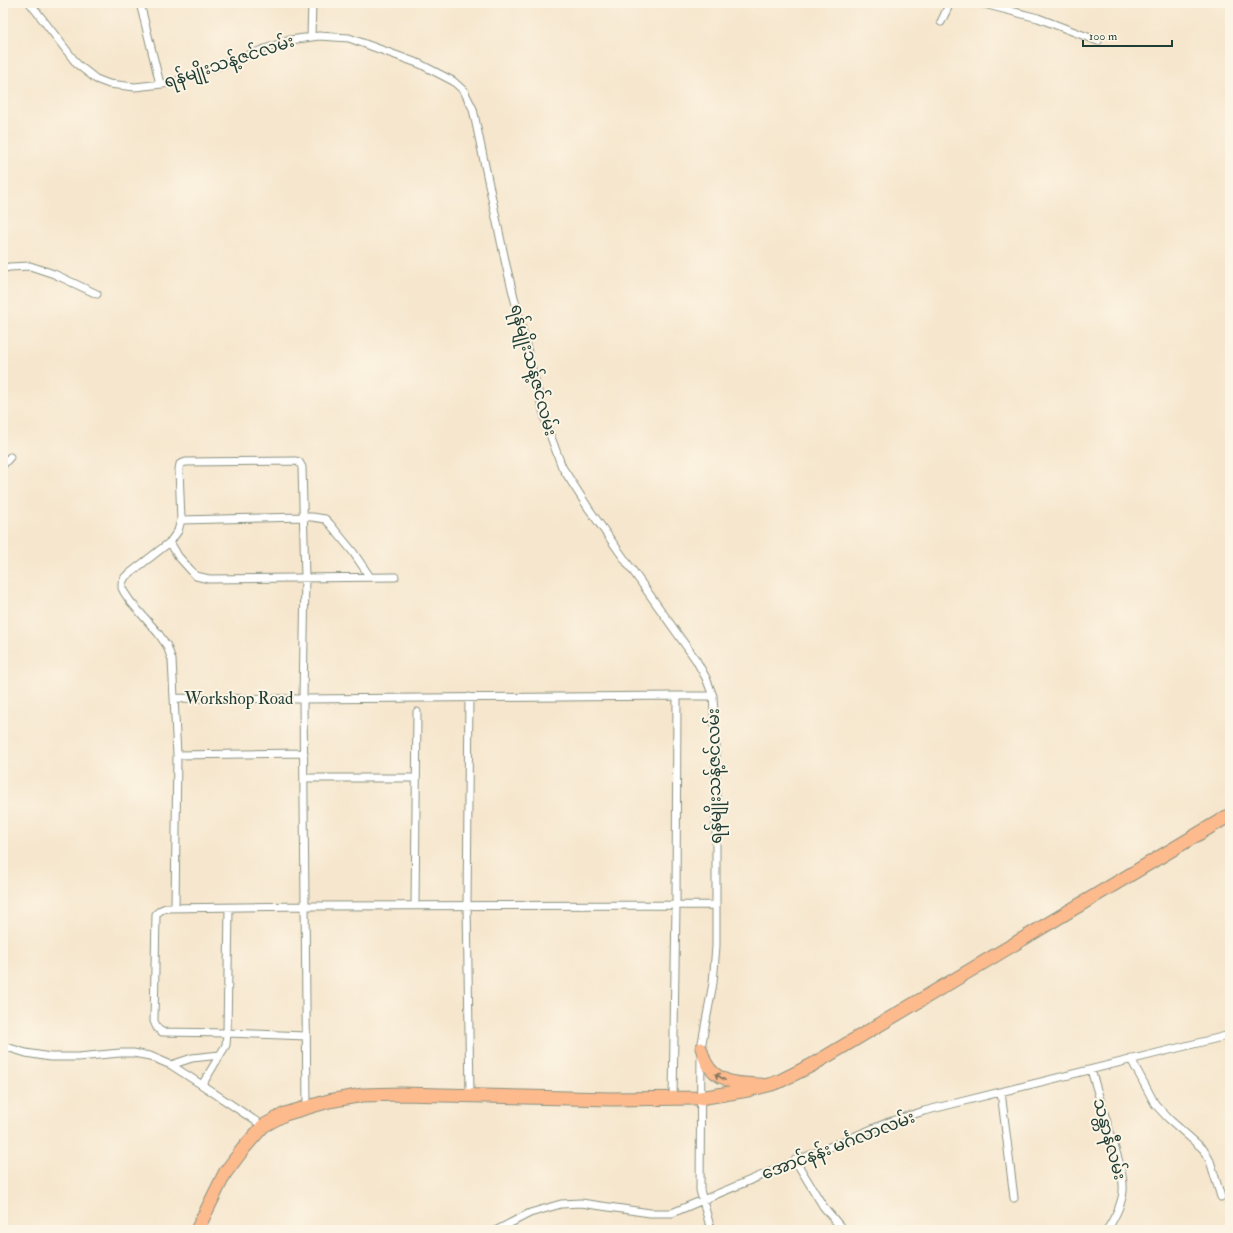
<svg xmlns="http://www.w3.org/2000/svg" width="1233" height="1233" font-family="'IM FELL Double Pica','Noto Sans Myanmar',serif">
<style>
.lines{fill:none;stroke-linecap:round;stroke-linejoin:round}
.street-casing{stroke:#8a9280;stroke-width:9}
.primary-casing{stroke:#8a9280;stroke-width:13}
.highway-casing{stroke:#8a9280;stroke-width:15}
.street{stroke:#fff;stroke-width:7}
.primary{stroke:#fcba8d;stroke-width:11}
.highway{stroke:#fcba8d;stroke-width:13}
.oneway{stroke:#82755c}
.labels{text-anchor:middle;stroke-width:4;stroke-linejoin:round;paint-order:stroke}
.street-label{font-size:17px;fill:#1f3d34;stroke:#fcf5e5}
</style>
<rect width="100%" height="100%" fill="#fcf5e5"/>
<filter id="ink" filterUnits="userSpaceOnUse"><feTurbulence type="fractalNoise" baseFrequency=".025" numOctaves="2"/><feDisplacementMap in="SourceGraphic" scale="8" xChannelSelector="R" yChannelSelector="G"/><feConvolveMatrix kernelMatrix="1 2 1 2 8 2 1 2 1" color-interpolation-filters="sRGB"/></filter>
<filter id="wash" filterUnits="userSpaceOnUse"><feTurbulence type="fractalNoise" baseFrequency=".012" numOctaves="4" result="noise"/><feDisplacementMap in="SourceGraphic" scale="16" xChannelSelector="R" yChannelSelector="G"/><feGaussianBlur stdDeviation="0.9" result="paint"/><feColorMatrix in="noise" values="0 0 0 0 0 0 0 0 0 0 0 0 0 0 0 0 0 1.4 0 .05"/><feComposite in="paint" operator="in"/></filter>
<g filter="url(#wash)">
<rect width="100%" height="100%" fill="#f6e6cd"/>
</g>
<g filter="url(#ink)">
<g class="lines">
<g class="street-casing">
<path id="street" d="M30 3 77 64 96 79 109 84 135 87 171 83 290 40 319 36 349 38 420 64 453 81 464 91 473 109 506 265 530 361 548 429 562 467 589 509 696 660 706 678 713 696 716 747V946L713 983 701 1048 700 1190 711 1230
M140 3 160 84
M980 3 1038 18 1098 41
M941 22 950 3
M311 37 312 3
M3 269 9 267 30 266 54 274 97 294
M3 465 10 457
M170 542 178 556 196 576 209 579 395 577
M469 697 467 905 470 1095
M174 698 303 699 677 696
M177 755 304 753
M304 778H416
M415 905 417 712
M175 908 177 755 172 660 167 646 158 633 130 601 124 592 122 588V583L125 577 170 542 178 531 181 520
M306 1036 227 1033 162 1032 157 1028 154 1021 156 914 161 910 166 908 305 906 716 905
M3 1046 26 1053 50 1057H78L120 1053H133L150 1056 171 1065 202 1085 263 1126
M1131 1059 1155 1104 1169 1119 1203 1149 1210 1161 1221 1197
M171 1065 192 1058 220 1055
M1091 1070 1119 1162C1121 1171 1124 1181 1123 1191 1122 1204 1114 1219 1107 1230
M202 1085 226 1045 227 1033 229 908
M1001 1092 1014 1198
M673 1098 676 905 677 696H713
M307 1107 303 699 305 577 302 467 299 462 296 461 186 462 180 464 179 469 181 520 304 517H312L325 519 330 524 353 552 370 577
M795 1160 823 1206 843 1230
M497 1230 530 1213 561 1204 581 1203 650 1213H672L889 1122 924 1111 1230 1035"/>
</g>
<g class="primary-casing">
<path id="primary" d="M701 1048C703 1053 704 1058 706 1062 717 1084 741 1083 761 1084"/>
</g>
<g class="highway-casing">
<path id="highway" d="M197 1230 225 1173 243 1149 263 1126 285 1114 329 1101 363 1095 401 1094 611 1099 700 1098 748 1090 772 1084 780 1081 812 1065 1230 815"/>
</g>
<use href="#street" class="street"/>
<use href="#primary" class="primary"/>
<use href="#highway" class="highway"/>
</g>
<defs><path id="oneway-shaft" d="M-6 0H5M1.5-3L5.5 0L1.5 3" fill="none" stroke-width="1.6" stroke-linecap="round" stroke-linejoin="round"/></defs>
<use class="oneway" href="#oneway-shaft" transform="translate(720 1077) rotate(-147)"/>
</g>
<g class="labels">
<g class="street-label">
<text transform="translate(229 61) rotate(-18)" y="6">ရန်မျိုးသန့်ဇင်လမ်း</text>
<text transform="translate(534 370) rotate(75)" y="6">ရန်မျိုးသန့်ဇင်လမ်း</text>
<text x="239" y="704">Workshop Road</text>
<text transform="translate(714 776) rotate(-91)" y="6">ရန်မျိုးသန့်ဇင်လမ်း</text>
<text transform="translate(1110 1139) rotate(75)" y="6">သန္တာနီလမ်း</text>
<text transform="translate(838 1145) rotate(-21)" y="6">အောင်နန်း မင်္ဂလာလမ်း</text>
</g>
</g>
<rect width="1233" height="1233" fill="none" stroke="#fcf5e5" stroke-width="16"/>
<path d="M1083 40v6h89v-6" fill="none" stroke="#1f3d34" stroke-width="2"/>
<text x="1089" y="40" font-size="12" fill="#1f3d34" stroke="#fcf5e5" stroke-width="3" paint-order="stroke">100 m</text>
</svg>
